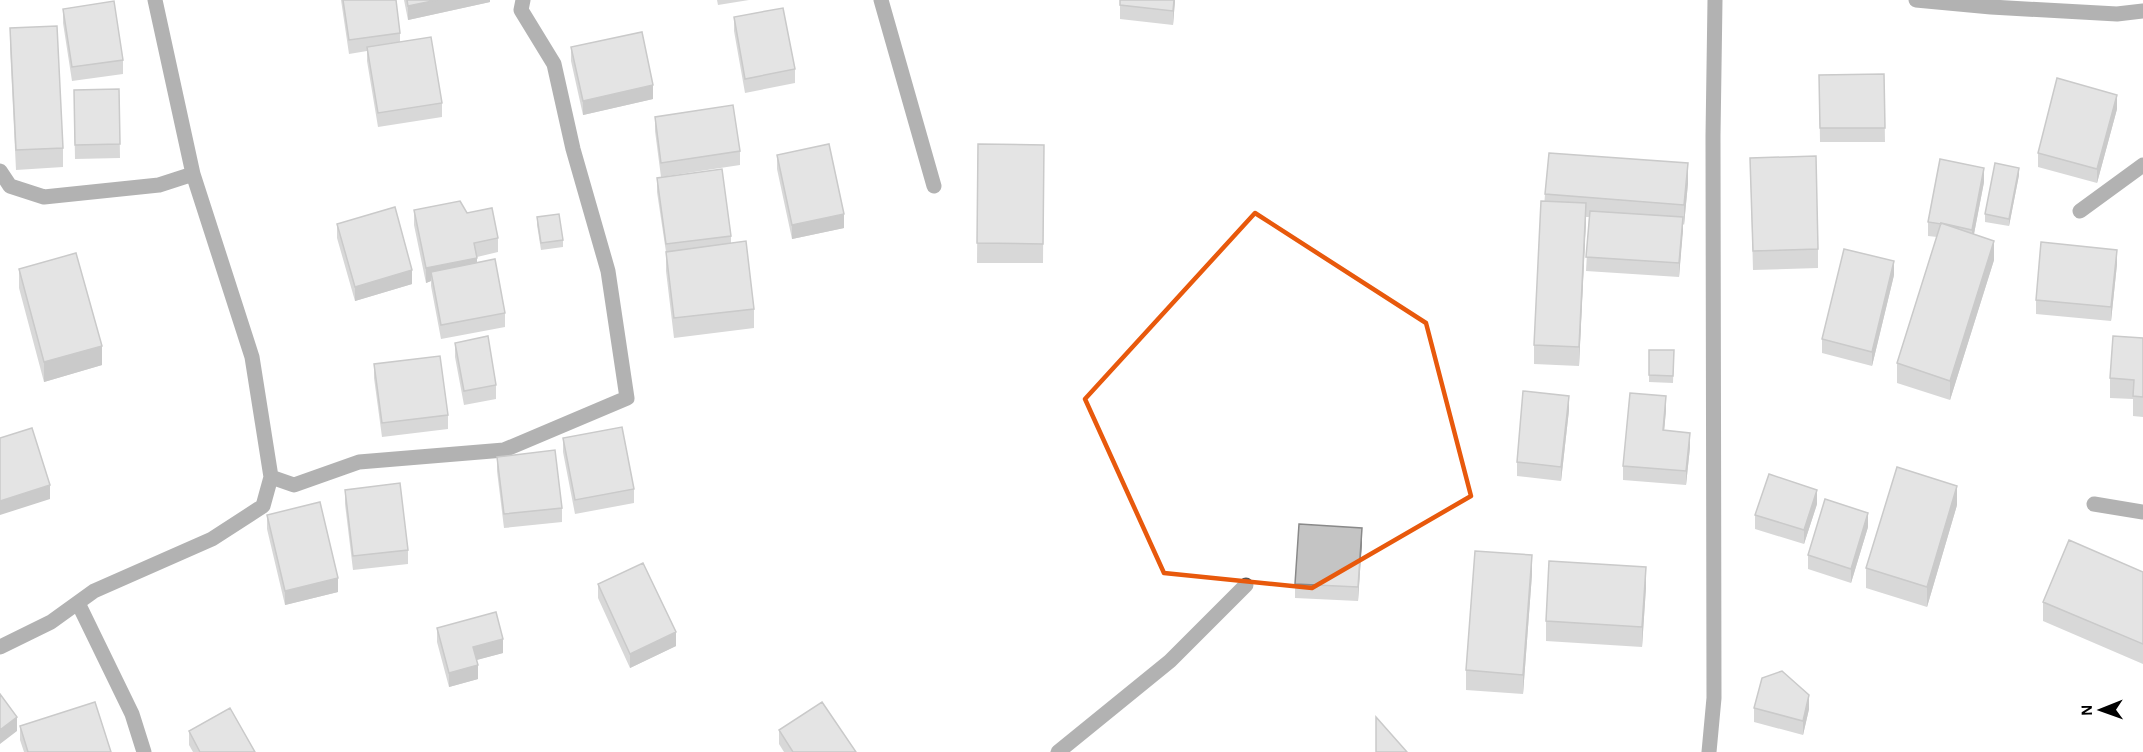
<svg xmlns="http://www.w3.org/2000/svg" width="2143" height="752" font-family="'Alegreya Sans',sans-serif">
<style>
.lines{fill:none;stroke-linecap:round;stroke-linejoin:round}
.minor{stroke:#555;stroke-width:15}
.wall{fill:#a9a9a9}
.shaded-wall{fill:#898989}
.building{fill:#c4c4c4;stroke:#898989;stroke-width:1.5}
.marked{fill:none;stroke:#e8590c;stroke-width:4.5;stroke-linejoin:round}
</style>
<rect width="100%" height="100%" fill="#fff"/>
<g class="lines">
<path class="minor" d="M881 0 934 186
M1916 0 1991 7 2117 14 2143 11
M0 171 10 186 44 197 159 185 193 174
M2080 211 2143 165
M271 477 294 485 359 462 504 450 627 398 608 271 573 149 554 64 521 10 523 0
M2094 504 2143 512
M78 603 132 714 144 752
M0 647 51 622 94 591 212 539 263 506 271 477 252 357 193 174 155 0
M1058 752 1170 661 1246 585
M1709 752 1714 698 1713 136 1715 0"/>
</g>
<path class="wall" d="M341 0H396L400 33V42L442 103V117L378 127 367 61V51L349 54Z
M404 0H490V2L408 20Z
M717 0H749L718 5Z
M1120 0H1175L1173 25 1120 19Z
M63 9 123 60V74L72 81 63 23Z
M734 17 795 69V83L745 93 734 31Z
M10 28 63 148V167L16 170 10 47Z
M571 47 653 99 583 115 571 61Z
M1884 74 1885 142H1820L1819 75Z
M119 89 120 158 75 159 74 104Z
M2117 109 2097 183 2038 167V153Z
M655 117 740 151V165L661 177 655 131Z
M978 144 1044 145 1043 263H977Z
M777 155 844 228 792 239 777 169Z
M1750 158 1818 249V268L1753 270Z
M2019 175 2009 226 1985 222V214Z
M657 178 731 236V243L754 309V328L674 338 666 271V252L657 192Z
M1984 182 1974 234 1994 260 1950 400 1897 383V363L1937 237 1928 236V222Z
M1688 183 1684 225 1683 224 1679 277 1586 271 1589 217H1586L1579 366 1534 364V345L1545 194Z
M414 210 498 238V252L477 257V263L505 313V327L441 339 431 286V281L426 283 414 225Z
M537 217 563 240V247L541 250 537 225Z
M337 224 412 284 355 301 337 238Z
M2117 264 2111 321 2036 314V300Z
M19 269 102 365 44 382 19 288Z
M1894 275 1872 366 1822 353V339Z
M2143 338V417L2133 416V399L2110 398V378Z
M455 343 496 385V399L464 405 455 357Z
M1649 350H1674L1673 383 1649 382Z
M374 364 448 415V429L382 437 374 378Z
M1569 410 1561 481 1517 476V462Z
M1666 410 1664 430 1690 447 1686 485 1623 480V466Z
M563 438 634 489V503L575 514 563 452Z
M497 457 562 508V522L504 528 497 471Z
M345 490 408 550V564L353 570 345 504Z
M1817 504 1804 544 1755 529V515Z
M1957 505 1927 607 1866 588V568Z
M267 515 338 592 285 605 267 529Z
M1868 527 1851 583 1808 569V555Z
M1362 542 1358 601 1295 598V584Z
M2143 572V664L2043 621V602Z
M1532 574 1523 694 1466 690V670Z
M598 584 676 646 630 668 598 598Z
M1646 587 1642 647 1546 641V621Z
M437 628 503 653 476 660 478 679 449 687 437 642Z
M1754 708 1809 709 1803 735 1754 722Z
M20 726 111 752H24L20 740Z
M779 730 856 752H784L779 744Z
M189 731 255 752H193L189 745Z"/>
<path class="shaded-wall" d="M437 0H490V2L408 20V6Z
M1174 0H1175L1173 25V11Z
M653 85V99L583 115V101Z
M2117 95V109L2097 183V169Z
M1688 163V183L1684 225V205Z
M1984 168V182L1972 244V230Z
M2019 168V175L2009 226V219Z
M1586 203V222L1579 366V347Z
M844 214V228L792 239V225Z
M1683 217V231L1679 277V263Z
M1994 241V260L1950 400V381Z
M2117 250V264L2111 321V307Z
M477 258V272H431V281L426 283V268Z
M1894 261V275L1872 366V352Z
M412 270V284L355 301V287Z
M102 346V365L44 382V362Z
M1569 396V410L1561 481V467Z
M1666 396V410L1663 444V430Z
M1690 433V447L1686 485V471Z
M50 485V499L0 515V501Z
M1957 486V505L1927 607V587Z
M1817 490V504L1804 544V530Z
M1868 513V527L1851 583V569Z
M1362 528V542L1358 601V587Z
M1532 555V574L1523 694V675Z
M1646 567V587L1642 647V627Z
M338 578V592L285 605V591Z
M676 632V646L630 668V654Z
M503 639V653L473 661V647Z
M478 665V679L449 687V673Z
M1809 695V709L1803 735V721Z
M17 717V731L0 744V730Z"/>
<path class="building" d="M343 0H396L400 33 349 40Z
M407 0H437L408 6Z
M1120 0H1174L1173 11 1120 5Z
M114 1 123 60 72 67 63 9Z
M783 8 795 69 745 79 734 17Z
M57 26 63 148 16 150 10 28Z
M642 32 653 85 583 101 571 47Z
M431 37 442 103 378 113 367 47Z
M1884 74 1885 128H1820L1819 75Z
M2057 78 2117 95 2097 169 2038 153Z
M119 89 120 144 75 145 74 90Z
M733 105 740 151 661 163 655 117Z
M829 144 844 214 792 225 777 155Z
M978 144 1044 145 1043 244 977 243Z
M1549 153 1688 163 1684 205 1545 194Z
M1816 156 1818 249 1753 251 1750 158Z
M1940 159 1984 168 1972 230 1941 223V224L1928 222Z
M1995 163 2019 168 2009 219 1985 214Z
M722 169 731 236 666 244 657 178Z
M460 201 467 213 492 208 498 238 474 243 477 258 426 268 414 210Z
M1541 201 1586 203 1579 347 1534 345Z
M395 207 412 270 355 287 337 224Z
M1590 211 1683 217 1679 263 1586 257Z
M559 214 563 240 541 243 537 217Z
M1941 223 1994 241 1950 381 1897 363Z
M746 241 754 309 674 318 666 252Z
M2041 242 2117 250 2111 307 2036 300Z
M1844 249 1894 261 1872 352 1822 339Z
M76 253 102 346 44 362 19 269Z
M495 259 505 313 441 325 431 272Z
M488 336 496 385 464 391 455 343Z
M2113 336 2143 338V397L2133 396 2134 380 2110 378Z
M1649 350H1674L1673 376 1649 375Z
M440 356 448 415 382 423 374 364Z
M1523 391 1569 396 1561 467 1517 462Z
M1630 393 1666 396 1663 430 1690 433 1686 471 1623 466Z
M622 427 634 489 575 500 563 438Z
M32 428 50 485 0 501V438Z
M555 450 562 508 504 514 497 457Z
M1897 467 1957 486 1927 587 1866 568Z
M1769 474 1817 490 1804 530 1755 515Z
M400 483 408 550 353 556 345 490Z
M1825 499 1868 513 1851 569 1808 555Z
M320 502 338 578 285 591 267 515Z
M1299 524 1362 528 1358 587 1295 584Z
M2069 540 2143 572V644L2043 602Z
M1475 551 1532 555 1523 675 1466 670Z
M1549 561 1646 567 1642 627 1546 621Z
M643 563 676 632 630 654 598 584Z
M496 612 503 639 473 647 478 665 449 673 437 628Z
M1782 671 1809 695 1803 721 1754 708 1762 678Z
M0 694 17 717 0 730Z
M95 702 111 752H28L20 726Z
M822 702 856 752H793L779 730Z
M230 708 255 752H200L189 731Z
M1376 717 1407 752H1376Z"/>
<path d="M0 0H2143V752H0ZM1255 213 1426 323 1471 496 1312 588 1164 573 1085 399Z" fill="#fff" fill-opacity=".55" fill-rule="evenodd"/>
<path class="marked" d="M1255 213 1426 323 1471 496 1312 588 1164 573 1085 399Z"/>
<g transform="translate(2101 710) rotate(269)" stroke="#ffffff" stroke-width="4.5" paint-order="stroke">
<path d="M0-4.5L10 22L0 15L-10 22Z" fill="#000000"/>
<text y="-9" font-size="16" font-weight="bold" text-anchor="middle" fill="#000000">N</text>
</g>
</svg>
